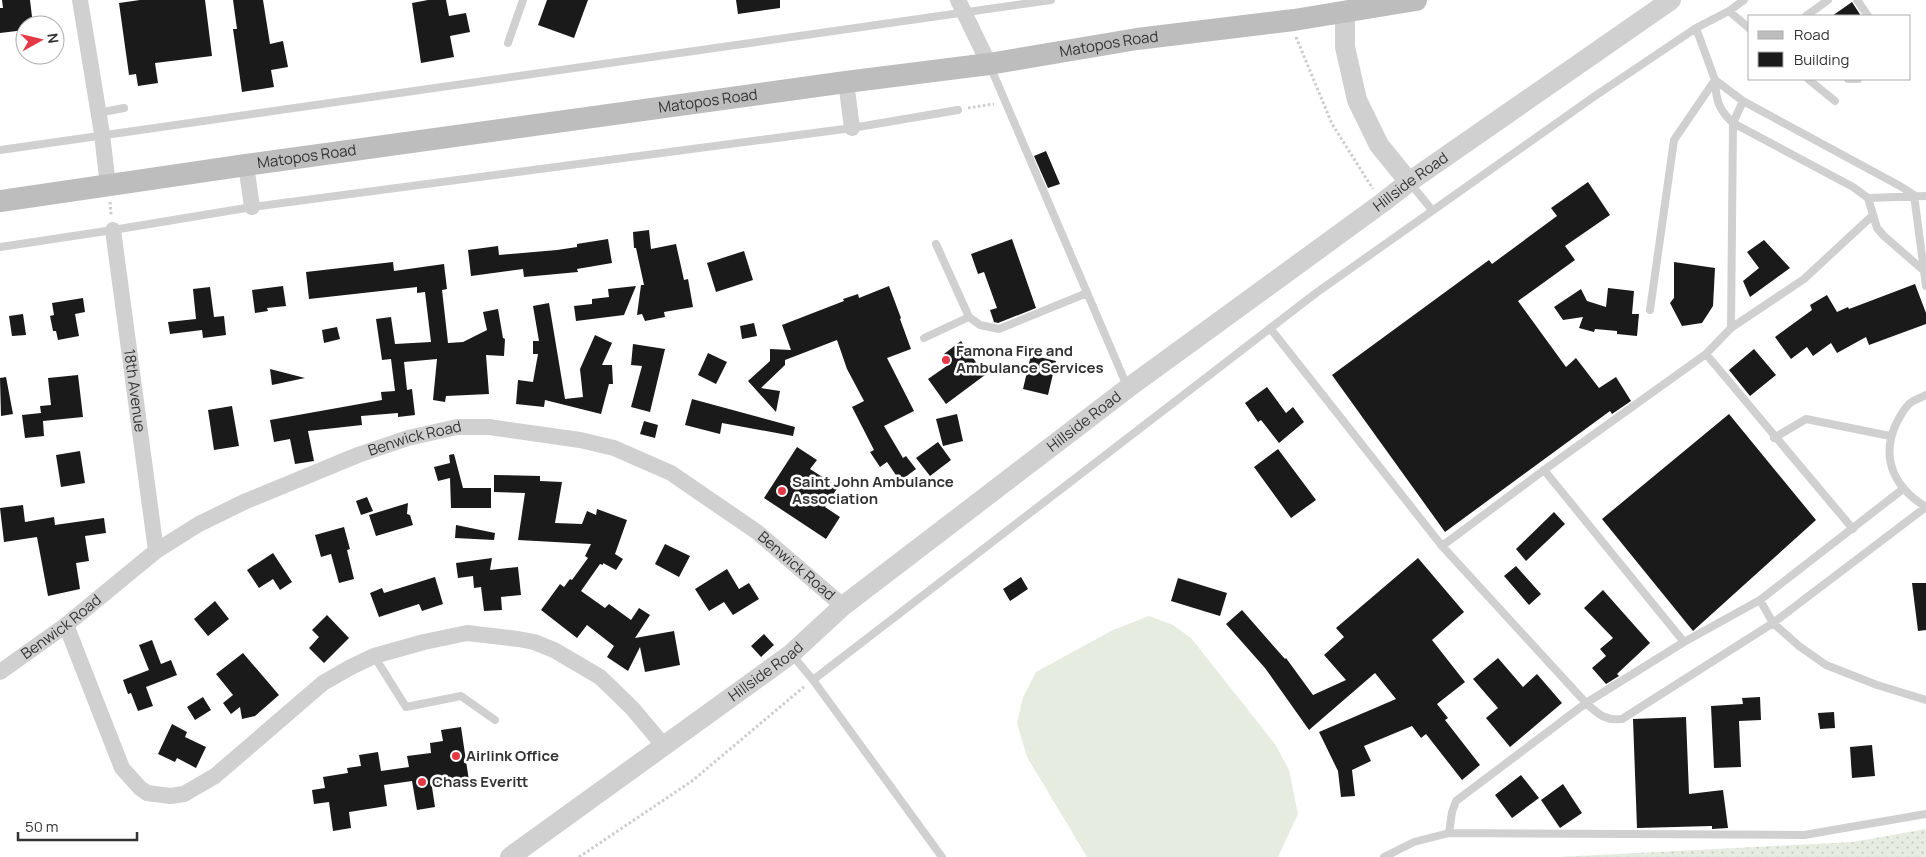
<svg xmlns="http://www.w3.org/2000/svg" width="1926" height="857" font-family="Manrope,sans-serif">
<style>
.grass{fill:url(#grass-dots)}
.pitch{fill:#e6ecdf}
.building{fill:#1a1a1a}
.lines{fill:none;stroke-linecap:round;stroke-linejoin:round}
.path{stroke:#cdcdcd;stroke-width:3;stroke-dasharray:2.5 2.5;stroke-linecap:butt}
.service{stroke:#d0d0d0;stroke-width:8}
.minor{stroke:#d0d0d0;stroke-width:16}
.tertiary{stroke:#d0d0d0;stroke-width:20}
.secondary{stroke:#bdbdbd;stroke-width:22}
.poi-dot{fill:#e63946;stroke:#fff;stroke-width:2}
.labels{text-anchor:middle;stroke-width:5;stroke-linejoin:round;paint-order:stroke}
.street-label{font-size:15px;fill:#333;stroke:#fff}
.poi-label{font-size:15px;font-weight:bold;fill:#333;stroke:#fff;text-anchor:start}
</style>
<defs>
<pattern id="grass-dots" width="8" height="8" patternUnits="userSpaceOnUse" patternTransform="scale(1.25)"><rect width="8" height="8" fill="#e6ecdf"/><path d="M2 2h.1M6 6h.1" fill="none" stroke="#c6cbc0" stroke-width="1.8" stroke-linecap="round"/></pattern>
</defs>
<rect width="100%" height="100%" fill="#fff"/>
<path class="grass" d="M1926 829V857H1558L1853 842Z"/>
<path class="pitch" d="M1149 616 1173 625 1191 638 1275 744 1289 770 1298 814 1278 857H1087L1027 757 1017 723 1023 697 1036 672 1113 630Z"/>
<path class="building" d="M2 0H30L33 25H25V30L0 33V8H3Z
M140 0H205L212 56 155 63 158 83 138 86 136 74 129 75 119 3Z
M233 0H263L270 44 283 41 288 67 271 70 274 87 242 92 233 29H237Z
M428 0H446L449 16 466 13 470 32 450 36 454 57 421 63 412 3Z
M547 0H588L574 38 538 25Z
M736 0H780V8L738 14Z
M1852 2 1861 16H1832Z
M1046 151 1060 184 1048 188 1034 156Z
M1588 182 1610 215 1565 246 1575 260 1518 301 1566 367 1576 358 1599 388 1616 377 1631 401 1612 414 1610 411 1445 532 1332 375 1489 260 1492 264 1557 216 1551 208Z
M649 230 651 249 676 244 684 280 688 279 693 307 664 312 665 317 645 321 642 314 637 315 641 285H644L636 248H634L633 232Z
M608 239 612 263 577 269 578 272 524 277 523 269 471 276 468 250 498 246 499 255 557 250 577 247V244Z
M1012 239 1036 308 998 323 994 322 990 310 997 308 984 272 978 274 971 254Z
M1764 240 1790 268 1750 297 1743 281 1759 268 1747 252Z
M744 251 753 280 716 292 707 263Z
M393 262 394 271 444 264 447 289 442 290 448 343 463 342 487 330 483 312 498 309 503 338 505 339 504 356 486 355 489 394 446 396 445 402 433 400 437 359 404 362 407 390 412 389 415 415 398 417V413L361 416 362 425 308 431 314 461 295 464 290 439 274 442 270 420 382 400 381 392 395 391 391 359 382 360 376 319 391 317 395 344 431 342 425 292 417 293V287L309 299 306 272Z
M1674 262 1715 268 1713 306 1702 323 1682 326 1670 303 1674 298Z
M1915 284 1926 313V324L1869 345 1866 337 1837 353 1831 343 1813 356 1807 347 1791 359 1775 337 1812 310 1810 305 1827 295 1837 312 1848 307 1849 309Z
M283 286 286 306 267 308 268 311 255 313 252 290Z
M636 286 624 315 576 321 574 306 592 304V299L609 297 608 289Z
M889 286 901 318 900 319 911 349 887 358 914 411 884 426 903 458 906 456 916 469 900 481 887 462 880 467 870 452 874 450 852 407 864 401 847 369 837 340 785 360V365L761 388 780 391 776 412 748 381 770 361V349L791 350 782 325 844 301 843 299 858 294 859 298Z
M210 287 214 317 224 316 226 335 203 338 202 330 170 334 168 322 196 319 193 289Z
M1608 288 1634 291 1632 314H1639L1637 336 1617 334V331L1595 329 1594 332 1579 328 1583 317 1563 320 1554 307 1581 289 1587 301 1606 307Z
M83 298 85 312 75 314 79 336 58 340 56 331H53L50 316 54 315 52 303Z
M549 303 565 399 583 397 580 369 595 335 612 343 602 365H612L613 384H609L601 414 545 400 544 407 516 404 518 380 533 382 538 354H533V341H539L533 306Z
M23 314 26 335 12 336 9 316Z
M754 323 757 336 742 339 740 326Z
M337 327 340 339 324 343 322 330Z
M961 341 985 375 946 404 928 379 951 363 944 354Z
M633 344 665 349 650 412 631 407 642 366 631 365Z
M1754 349 1776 375 1750 396 1729 370Z
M708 353 727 362 716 384 698 375Z
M1031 355 1056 361 1048 395 1023 389Z
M270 369 305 378 272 385Z
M78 375 83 417 43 421 44 436 25 438 22 415 41 413 40 406 51 405 48 378Z
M6 377 13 414 1 416 0 378Z
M1267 387 1286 413 1293 407 1304 422 1279 443 1261 420 1258 422 1245 403Z
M692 399 795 427 793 436 722 423 720 434 685 425Z
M232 406 239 446 214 450 208 410Z
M957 414 963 441 943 446 936 419Z
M1729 414 1816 520 1693 631 1602 519Z
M644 421 658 425 655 438 640 434Z
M938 442 951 460 930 476 916 458Z
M797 447 817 460 810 469 838 487 825 507 840 517 826 539 764 498Z
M1278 449 1316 500 1291 518 1254 467Z
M80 451 85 483 61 487 56 455Z
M454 454 463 488H491V508H451L450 478 438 481 434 467 450 463 449 455Z
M494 475 540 476V481L562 482 555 523 582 524 587 511 596 515 597 509 627 520 615 554 623 559 616 570 603 563V565L600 564 581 591 605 608 609 604 631 620 639 608 650 615 635 638 674 631 680 665 645 672 640 647 628 671 607 657 614 646 587 625 577 638 541 610 560 584 564 587 570 579 572 580 588 558 585 556 591 544 518 540 525 493 494 492Z
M367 497 373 511 361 515 356 501Z
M408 503 407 514 410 515 413 525 376 536 369 515Z
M23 505 25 522 54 517 55 525 104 518 106 533 85 536 89 561 76 563 80 589 48 596 37 537 4 542 0 508Z
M1554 512 1565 524 1526 561 1516 549Z
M456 525 495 533 494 540 455 538Z
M344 527 350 549 347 550 354 579 339 583 331 554 321 557 315 535Z
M665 544 690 556 679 577 655 564Z
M273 553 292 582 280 590 273 579 259 588 247 570Z
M492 558 490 570 518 567 521 595 501 597 502 610 484 611 481 587 474 588 473 576 458 578 456 563Z
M1418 558 1464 612 1432 640 1465 682 1437 704 1448 718 1445 720 1480 765 1462 780 1426 734 1421 738 1412 726 1364 746 1371 761 1352 770 1355 796 1341 797 1338 771 1319 732 1396 699 1375 673 1309 730 1265 668 1226 624 1242 610 1285 659 1286 658 1313 695 1346 680 1324 655 1344 637 1336 628Z
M1516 566 1541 594 1529 605 1504 576Z
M727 569 739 589 749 583 759 599 733 615 724 602 709 611 695 589Z
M435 577 443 604 422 611 419 604 379 617 370 593 382 588 384 593Z
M1021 577 1028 589 1010 601 1003 589Z
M1178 578 1227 593 1220 616 1171 601Z
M1912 583H1926V630L1918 631Z
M1603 590 1650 643 1617 674 1619 676 1606 684 1592 668 1606 656 1600 649 1613 638 1584 608Z
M215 601 229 619 208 636 194 619Z
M327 615 349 638 324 663 309 648 319 637 312 630Z
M764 634 774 645 761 657 751 646Z
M152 640 161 664 171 660 177 675 146 687 153 706 138 711 131 693 128 694 123 680 149 670 139 645Z
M243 653 279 695 255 716 242 719 240 707 231 714 223 703 233 695 216 674Z
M1498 658 1523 687 1537 674 1562 703 1510 747 1486 718 1498 708 1473 679Z
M203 697 211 710 195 720 187 707Z
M1760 697 1761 720 1739 721 1741 767 1714 768 1711 706 1743 704 1742 698Z
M1834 712 1835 728 1820 729 1818 713Z
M1686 717 1689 794 1723 790 1728 828 1712 829V826L1637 828 1633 719Z
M172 724 187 732 185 737 206 747 196 768 177 758 175 762 158 754Z
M461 727 469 781 432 787 435 807 417 810 412 781 384 785 387 806 349 812 351 828 333 831 329 802 314 804 312 790 325 788 323 777 348 773 347 768 361 766 359 755 378 752 381 771 409 767 407 756 431 753 430 743 443 741 441 730Z
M1872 745 1875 776 1852 778 1850 747Z
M1521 775 1539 798 1512 818 1495 795Z
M1563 784 1582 813 1560 828 1541 800Z"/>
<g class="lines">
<path class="path" d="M1296 37 1332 124 1373 189
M968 108 994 104
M110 202 111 215
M579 857 692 781 805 686"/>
<path class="service" d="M1857 0 1868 16
M1729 11 1750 29
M1806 16 1828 0
M1696 28 1715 80 1743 101 1900 186 1914 195 1926 286
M508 43 523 0
M990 66 1127 386
M1808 79 1835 101
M1848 79H1858
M1715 80C1716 100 1718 109 1733 123L1853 187 1868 198 1877 228 1884 236 1923 270
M98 113 124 108
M0 150 1051 0
M1410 183 1432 210
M1868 198 1926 196
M936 244 969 317 980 325 999 329 1087 293
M0 247 113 230 252 207 852 128 958 110
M1650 310 1674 140 1715 80
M1270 328 1442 546 1586 703C1598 714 1605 721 1622 719L1773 623 1926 507
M1731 328 1733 123 1743 101
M924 338 969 317
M1706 354 1853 529
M1926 395C1921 398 1913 400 1909 404 1904 409 1899 418 1896 424 1880 459 1895 488 1926 507
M1774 438 1806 419 1890 436
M1544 470 1684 642
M1442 546 1544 470 1706 354 1731 328 1804 279 1872 216
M1760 600 1773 623 1799 646 1826 665 1877 685 1926 700
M792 655 813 680 942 857
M374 656 406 707 461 696 495 720
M813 680 1316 293 1592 98 1696 28 1729 11 1744 0
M1449 833 1452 812 1456 801 1586 703 1684 642 1760 600 1903 489
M1384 857 1414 842 1449 833 1804 835 1926 814"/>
<g class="minor">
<path d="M80 0 102 134 108 186"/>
<path d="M958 0 989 64"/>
<path d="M846 82 852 128"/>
<path d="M246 165 252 207"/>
<path id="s1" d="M113 230 156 551"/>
<path d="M66 625 122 768 140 788 147 793 170 796 184 794 215 776 323 683 351 667 374 656 424 642 467 633 518 639 534 642 554 650 600 677 632 708 664 746"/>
<path id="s2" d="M0 672 66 625 156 551 199 524 244 502 358 455 408 438 457 427H489L580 440 614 448 671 473 757 532 843 606"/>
</g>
<g class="tertiary">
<path d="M1345 12V47L1357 100 1379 145 1409 182"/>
<path id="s3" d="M510 857 791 654 843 606 1128 388 1382 203 1409 182 1671 0"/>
</g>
<path class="secondary" id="s4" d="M0 201 246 165 846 82 989 64 1137 39 1294 20 1416 0"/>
</g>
<g class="poi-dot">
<circle cx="946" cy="360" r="5"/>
<circle cx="782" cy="491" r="5"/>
<circle cx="456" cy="756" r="5"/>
<circle cx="422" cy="782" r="5"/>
</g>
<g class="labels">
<g class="street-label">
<text dy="5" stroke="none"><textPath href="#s4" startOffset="1120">Matopos Road</textPath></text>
<text dy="5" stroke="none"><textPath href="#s4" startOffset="715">Matopos Road</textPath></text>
<text dy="5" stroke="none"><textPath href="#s4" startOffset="310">Matopos Road</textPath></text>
<text dy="5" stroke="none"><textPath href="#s3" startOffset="1126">Hillside Road</textPath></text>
<text dy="5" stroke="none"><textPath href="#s1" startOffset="162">18th Avenue</textPath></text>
<text dy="5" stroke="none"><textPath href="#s3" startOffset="721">Hillside Road</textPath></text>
<text dy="5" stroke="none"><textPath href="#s2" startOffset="481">Benwick Road</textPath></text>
<text dy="5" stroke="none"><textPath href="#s2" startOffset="902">Benwick Road</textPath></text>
<text dy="5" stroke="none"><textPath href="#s2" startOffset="76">Benwick Road</textPath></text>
<text dy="5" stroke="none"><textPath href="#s3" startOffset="316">Hillside Road</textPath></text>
</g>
<g class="poi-label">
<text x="956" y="356">Famona Fire and<tspan x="956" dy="17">Ambulance Services</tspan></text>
<text x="792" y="487">Saint John Ambulance<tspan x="792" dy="17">Association</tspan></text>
<text x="466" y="761">Airlink Office</text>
<text x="432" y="787">Chass Everitt</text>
</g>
</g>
<rect x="1748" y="15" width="162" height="65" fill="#ffffff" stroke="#adadad"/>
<rect x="1758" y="31" width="25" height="8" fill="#bdbdbd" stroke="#adadad"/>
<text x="1794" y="40" font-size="15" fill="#333333">Road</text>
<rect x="1758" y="52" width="25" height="15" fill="#1a1a1a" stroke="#adadad"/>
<text x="1794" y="65" font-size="15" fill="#333333">Building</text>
<g transform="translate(40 40) rotate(82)"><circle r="24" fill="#ffffff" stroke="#adadad"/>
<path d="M0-4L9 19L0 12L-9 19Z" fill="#e63946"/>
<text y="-8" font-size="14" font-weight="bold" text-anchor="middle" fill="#333333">N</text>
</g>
<path d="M18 832v8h119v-8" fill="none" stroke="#333333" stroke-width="2.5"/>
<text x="25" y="832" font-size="15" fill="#333333" stroke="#ffffff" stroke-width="4" paint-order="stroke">50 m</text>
</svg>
